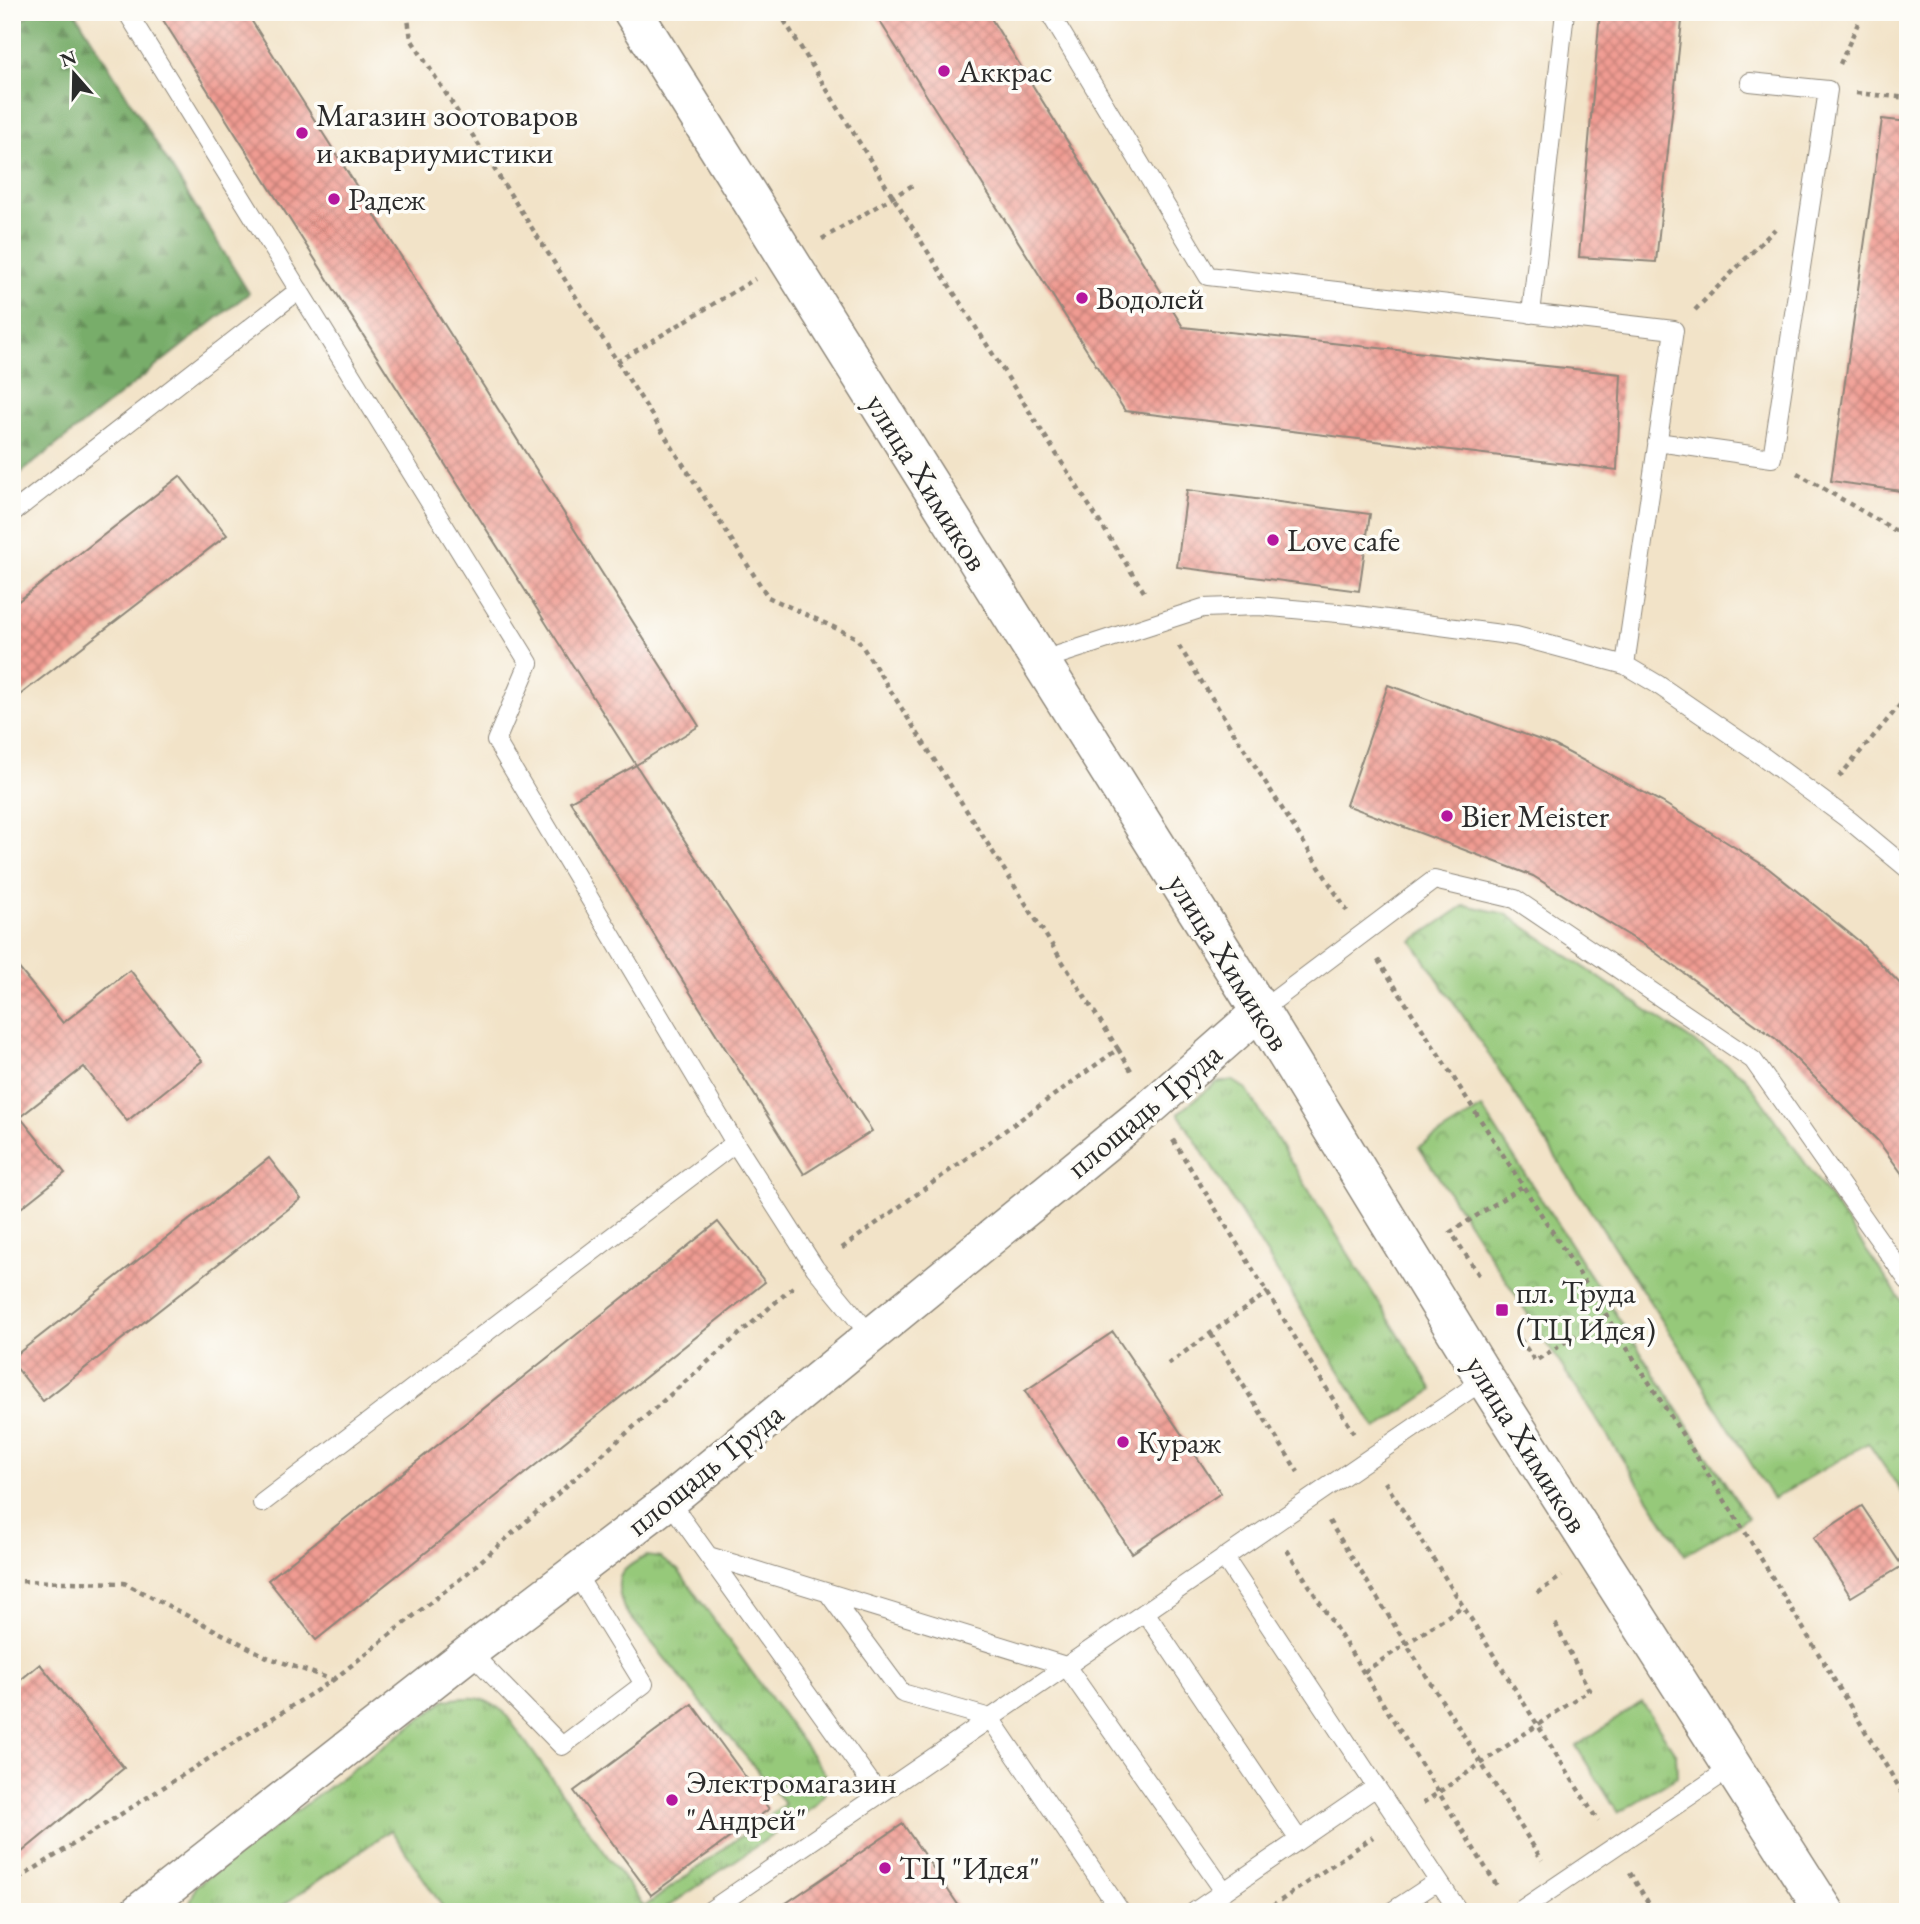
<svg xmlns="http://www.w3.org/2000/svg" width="1920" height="1924" font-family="'EB Garamond',serif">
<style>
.grass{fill:url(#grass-tufts);stroke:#607a52;stroke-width:2}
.forest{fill:url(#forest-firs);stroke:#526c4a;stroke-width:2}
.park{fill:url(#park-crowns);stroke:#607a52;stroke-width:2}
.building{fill:url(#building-cross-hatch)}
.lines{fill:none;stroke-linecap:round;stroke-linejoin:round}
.service-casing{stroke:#8e877a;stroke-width:20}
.minor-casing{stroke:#8e877a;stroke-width:38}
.tertiary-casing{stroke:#8e877a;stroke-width:41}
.path{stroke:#8e877a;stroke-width:4.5;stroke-dasharray:5 5;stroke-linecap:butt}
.service{stroke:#fff;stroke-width:18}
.minor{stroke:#fff;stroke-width:35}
.tertiary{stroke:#fff;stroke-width:38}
.poi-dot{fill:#b5179e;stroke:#fdfcf7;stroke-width:2.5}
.labels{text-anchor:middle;stroke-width:7;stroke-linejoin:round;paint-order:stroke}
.poi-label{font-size:32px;fill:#2b2b2b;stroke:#fdfcf7;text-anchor:start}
.street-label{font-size:32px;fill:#2b2b2b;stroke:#fdfcf7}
</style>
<defs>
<pattern id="grass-tufts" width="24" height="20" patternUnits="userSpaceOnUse" patternTransform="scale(1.75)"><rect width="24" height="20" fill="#96c97a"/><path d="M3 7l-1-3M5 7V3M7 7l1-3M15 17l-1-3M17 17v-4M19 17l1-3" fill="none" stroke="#7ba364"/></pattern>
<pattern id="forest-firs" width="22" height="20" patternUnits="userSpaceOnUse" patternTransform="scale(1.75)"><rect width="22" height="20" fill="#78ad6a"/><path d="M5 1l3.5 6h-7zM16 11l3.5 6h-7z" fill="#638d57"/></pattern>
<pattern id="park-crowns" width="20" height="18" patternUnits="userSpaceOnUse" patternTransform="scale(1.75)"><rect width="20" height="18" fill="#96c97a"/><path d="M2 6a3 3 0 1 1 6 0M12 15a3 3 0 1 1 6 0" fill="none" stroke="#7ba364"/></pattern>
<pattern id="building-cross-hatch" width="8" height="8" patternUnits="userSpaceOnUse" patternTransform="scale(1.75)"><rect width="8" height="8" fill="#f09b92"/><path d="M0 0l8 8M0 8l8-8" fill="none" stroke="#c37f77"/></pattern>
</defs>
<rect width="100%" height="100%" fill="#fdfcf7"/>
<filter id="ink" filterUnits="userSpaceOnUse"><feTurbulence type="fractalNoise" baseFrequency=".0143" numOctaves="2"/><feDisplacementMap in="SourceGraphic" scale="14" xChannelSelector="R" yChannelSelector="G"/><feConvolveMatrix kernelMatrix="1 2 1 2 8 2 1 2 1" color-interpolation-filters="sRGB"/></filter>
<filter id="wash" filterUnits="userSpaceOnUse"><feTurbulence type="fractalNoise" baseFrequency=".00686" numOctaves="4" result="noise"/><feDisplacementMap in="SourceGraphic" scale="28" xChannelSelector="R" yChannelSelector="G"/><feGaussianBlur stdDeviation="1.57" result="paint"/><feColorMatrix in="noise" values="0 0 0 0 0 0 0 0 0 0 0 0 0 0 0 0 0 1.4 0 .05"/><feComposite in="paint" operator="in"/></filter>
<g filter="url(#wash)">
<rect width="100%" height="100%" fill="#f2e3c8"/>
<path class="grass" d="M1232 1080 1246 1089 1433 1390 1376 1429 1178 1113 1216 1083Z
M647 1556 660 1558 678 1570 826 1775 825 1793 815 1806 660 1912H446L391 1830 273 1912H192L190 1903 196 1886 446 1700C473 1696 482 1695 504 1712L644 1907 785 1804 624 1609C613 1579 618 1569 647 1556Z
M1642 1702 1676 1754 1677 1777 1618 1813 1576 1746Z"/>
<path class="forest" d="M32 12H75L249 293 12 480V28Z"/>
<path class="park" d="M1465 905 1506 914 1745 1077 1908 1310V1501L1868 1443 1773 1499 1678 1345 1482 1044 1412 941Z
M1482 1108 1748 1518 1685 1555 1419 1147Z"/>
<g id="blocks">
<path class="building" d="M158 12H246L699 726 636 765Z
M874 12H987L1183 327 1621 374 1617 470 1125 411Z
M1600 12H1683L1656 262 1579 257Z
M1882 119 1908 122V492L1831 481Z
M180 476 227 535 12 701V606Z
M1187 490 1370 514 1359 591 1177 567Z
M1388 685 1554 745 1662 802 1768 868 1859 941 1908 992V1182L1878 1141 1776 1039 1649 948 1533 876 1346 805Z
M636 765 872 1131 804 1174 570 801Z
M17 966 63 1023 130 970 202 1061 127 1121 84 1067 20 1117 65 1173 12 1215V970Z
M269 1158 301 1199 43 1401 12 1362V1358Z
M718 1222 765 1282 316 1640 268 1580Z
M1113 1332 1221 1493 1132 1553 1025 1391Z
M1862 1506 1902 1566 1851 1597 1813 1538Z
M40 1664 124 1768 17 1856 12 1850V1687Z
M692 1704 769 1809 651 1895 574 1791Z
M903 1824 963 1912H773Z"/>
</g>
</g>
<g filter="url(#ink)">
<use href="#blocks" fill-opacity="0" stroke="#8e877a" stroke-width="2"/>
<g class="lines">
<g class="service-casing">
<path id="service" d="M127 12 529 663 496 741 735 1143 815 1268 871 1336
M1049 12 1208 276 1674 330 1625 665
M1531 314 1565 12
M1657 442 1772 458 1828 90 1750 82
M12 513 299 290
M1040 661 1203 608 1259 606 1349 614 1516 636 1625 665 1657 684 1765 758 1849 820 1908 869
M1260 1011 1434 880 1515 899 1753 1060 1908 1281
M669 1501 879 1794
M262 1503 735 1143
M709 1556 1066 1666 1224 1891
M1224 1557 1459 1912
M828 1593 902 1693 990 1718 1121 1912
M1145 1612 1299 1840
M470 1652 562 1746 644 1684 575 1572
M708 1912 1485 1379
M1194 1912 1376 1787
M1391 1912 1438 1881
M1518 1912 1734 1766"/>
</g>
<g class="minor-casing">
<path id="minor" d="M138 1912 470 1652 669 1501 1152 1106 1260 1011"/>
</g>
<g class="tertiary-casing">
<path id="tertiary" d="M633 12 1260 1011 1485 1379 1825 1912"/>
</g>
<path class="path" d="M407 12 411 39 768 597 857 638 1118 1049 838 1251
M779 12 893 197 1146 595
M1840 64 1863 12
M1856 93 1908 98
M822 239 913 185
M1695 310 1775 229
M617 362 755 279
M1797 473 1908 538
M1179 646 1347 911
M1839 777 1900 705 1908 685
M1378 960 1745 1532 1908 1802
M1118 1049 1132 1072
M1173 1140 1354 1433
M1479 1275 1451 1232 1523 1186
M1211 1334 1298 1472
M1520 1339 1535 1361 1606 1317
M1168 1364 1268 1292
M1385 1482 1598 1821
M1329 1521 1542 1860
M1287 1550 1499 1889
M12 1581 124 1583 267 1657 333 1680 12 1883
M1537 1593 1562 1576
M1364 1672 1463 1606
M333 1680 465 1575 793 1287
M1423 1803 1589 1690 1554 1621
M1630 1873 1654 1912
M1264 1912 1373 1837"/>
<use href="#service" class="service"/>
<use href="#minor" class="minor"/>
<use href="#tertiary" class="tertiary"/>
</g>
</g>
<g class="poi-dot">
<circle cx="944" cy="71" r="7"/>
<circle cx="302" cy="133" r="7"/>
<circle cx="334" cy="199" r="7"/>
<circle cx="1082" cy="298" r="7"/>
<circle cx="1273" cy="540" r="7"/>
<circle cx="1447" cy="816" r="7"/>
<rect x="1495" y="1303" width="14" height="14" rx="3.5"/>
<circle cx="1123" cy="1442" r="7"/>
<circle cx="672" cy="1800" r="7"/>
<circle cx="885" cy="1868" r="7"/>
</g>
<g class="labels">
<g class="poi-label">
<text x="958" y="82">Аккрас</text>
<text x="316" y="126">Магазин зоотоваров<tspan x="316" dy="37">и аквариумистики</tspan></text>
<text x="348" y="210">Радеж</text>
<text x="1096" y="309">Водолей</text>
<text x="1287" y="551">Love cafe</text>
<text x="1461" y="827">Bier Meister</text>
<text x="1516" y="1303">пл. Труда<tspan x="1516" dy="37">(ТЦ Идея)</tspan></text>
<text x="1137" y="1453">Кураж</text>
<text x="686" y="1793">Электромагазин<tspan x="686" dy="37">"Андрей"</tspan></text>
<text x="899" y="1879">ТЦ "Идея"</text>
</g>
<g class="street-label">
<text transform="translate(927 482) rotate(58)" y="11">улица Химиков</text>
<text transform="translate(1229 962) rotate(58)" y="11">улица Химиков</text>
<text transform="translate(1144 1110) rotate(-40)" y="11">площадь Труда</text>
<text transform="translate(1527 1444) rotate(58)" y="11">улица Химиков</text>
<text transform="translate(705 1469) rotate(-39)" y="11">площадь Труда</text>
</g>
</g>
<rect width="1920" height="1924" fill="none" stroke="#fdfcf7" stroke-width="42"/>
<g transform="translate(74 74) rotate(340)" stroke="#fdfcf7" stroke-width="5" paint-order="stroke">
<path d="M0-5L12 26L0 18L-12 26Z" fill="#2b2b2b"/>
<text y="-10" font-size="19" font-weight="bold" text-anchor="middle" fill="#2b2b2b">N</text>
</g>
</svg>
